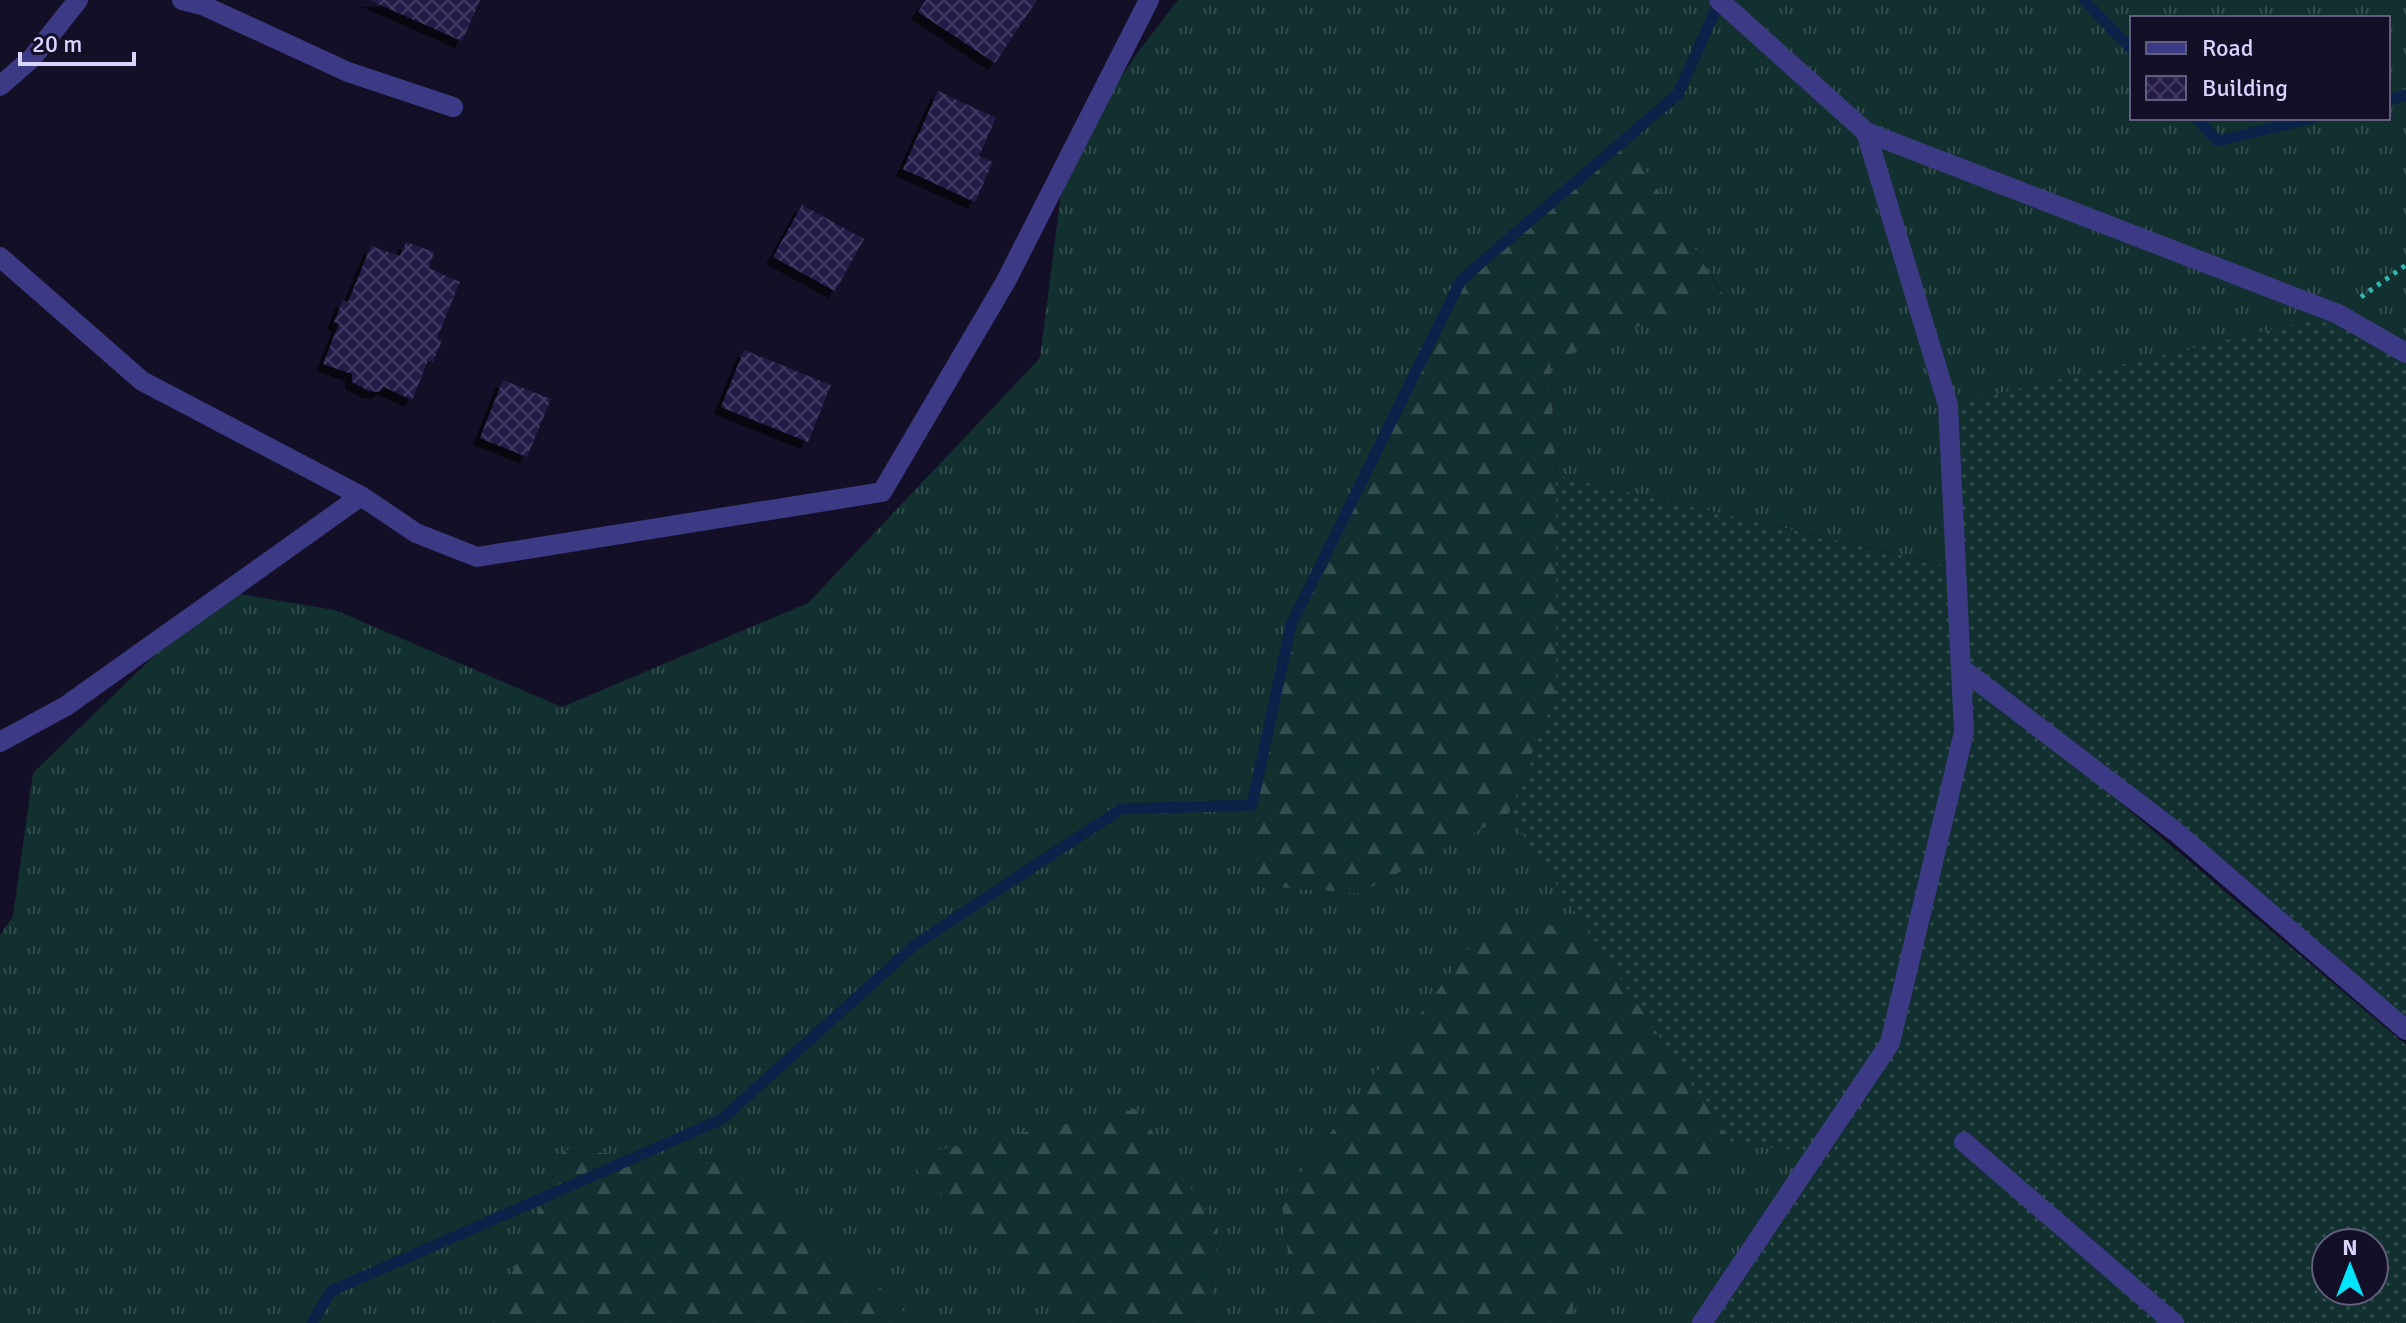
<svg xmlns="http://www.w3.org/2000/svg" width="2406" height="1323" font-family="Signika,sans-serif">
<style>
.grass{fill:url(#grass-tufts);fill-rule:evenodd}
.forest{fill:url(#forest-firs)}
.garden{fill:url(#garden-dots);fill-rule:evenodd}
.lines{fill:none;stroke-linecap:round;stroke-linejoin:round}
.stream{stroke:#0c2248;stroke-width:11}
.building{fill:url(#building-cross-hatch);filter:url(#shadow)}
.path{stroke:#2fb8b0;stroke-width:5;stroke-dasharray:4 6;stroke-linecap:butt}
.minor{stroke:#3d3a85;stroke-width:20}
</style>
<defs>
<pattern id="grass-tufts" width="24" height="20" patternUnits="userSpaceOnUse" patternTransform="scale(2)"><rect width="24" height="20" fill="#12302f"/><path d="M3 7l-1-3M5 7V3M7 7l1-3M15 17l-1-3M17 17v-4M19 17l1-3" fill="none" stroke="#344d4e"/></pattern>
<pattern id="forest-firs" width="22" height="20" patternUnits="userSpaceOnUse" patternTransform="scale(2)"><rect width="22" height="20" fill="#12302f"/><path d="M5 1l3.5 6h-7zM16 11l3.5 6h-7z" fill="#344d4e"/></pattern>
<pattern id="garden-dots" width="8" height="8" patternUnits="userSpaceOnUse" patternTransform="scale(2)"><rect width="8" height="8" fill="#12302f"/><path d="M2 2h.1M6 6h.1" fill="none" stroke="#344d4e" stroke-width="1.8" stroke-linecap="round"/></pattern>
<pattern id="building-cross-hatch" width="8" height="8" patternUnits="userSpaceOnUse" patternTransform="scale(2)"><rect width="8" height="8" fill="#241b47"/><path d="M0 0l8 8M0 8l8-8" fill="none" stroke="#433b63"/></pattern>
<filter id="shadow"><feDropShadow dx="-7" dy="7" stdDeviation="0" flood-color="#0009"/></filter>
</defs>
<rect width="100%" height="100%" fill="#130f26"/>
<path class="grass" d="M1178 0H2406V353L1956 568 1556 475 1550 362 1722 292 1615 124 1461 280 1247 885 1360 893 1509 814 1603 940 1281 1199 1297 1323H1209L1218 1229 904 1157 1080 1323H916L740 1163 564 1150 491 1323H0V935L13 916 33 773 221 591 335 610 562 707 808 603 1040 358 1065 162 1138 52ZM2132 18H2388V118H2132Z
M1732 1144 1817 1152 1702 1323H1574L1573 1300Z"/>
<path class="forest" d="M1616 123 1722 293 1550 362 1556 475V693L1509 814 1360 893 1247 885 1252 805 1291 625 1461 280Z
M1498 910 1603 940 1732 1144 1573 1300 1574 1323H1297L1281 1199Z
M1137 1109 1218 1229 1209 1323H1080L903 1157Z
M564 1150 740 1163 916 1323H491Z"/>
<path class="garden" d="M2338 314 2406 353V1030L1978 682 2406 1045V1323H1702L1816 1152 1732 1144 1509 814 1556 693V475L1955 568 1948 405ZM2326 1243H2374V1291H2326Z"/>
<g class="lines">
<path class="stream" d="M2084 0 2132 50
M2388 100 2406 95
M2196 118 2218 141 2313 118
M312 1323 331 1291 722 1119 916 944 1121 809 1252 805 1291 625 1461 280 1678 94 1720 0"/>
</g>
<path class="building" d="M369 0H480L462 41Z
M926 0H1037L995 63 918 12Z
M938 91 996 118 979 156 993 162 975 202 903 169Z
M802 205 864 239 835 291 773 257Z
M406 242 434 252 429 268 460 282 437 338 442 340 433 362 428 361 412 400 384 387 379 392 369 391 352 382V374L323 364 339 324 334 322 343 300 348 302 371 246 400 256Z
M744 350 831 385 808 442 721 407Z
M503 380 551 399 527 457 480 438Z"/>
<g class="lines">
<path class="path" d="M2361 297 2406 265"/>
<path class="minor" d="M182 0 202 5 348 72 453 107
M1719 0 1866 132 2338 314 2406 353
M0 86 32 58 78 0
M0 257 142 381 361 496 416 533 477 557 882 492 1006 281 1149 0
M1961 668 2176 832 2406 1030
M0 742 66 706 361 496
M1964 1142 2174 1323
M1702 1323 1890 1043 1964 732 1948 405 1866 132"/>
</g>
<rect x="2130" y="16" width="260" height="104" fill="#130f26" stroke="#625e7d" stroke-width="2"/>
<rect x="2146" y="42" width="40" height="12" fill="#3d3a85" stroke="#625e7d" stroke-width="2"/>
<text x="2202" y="56" font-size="24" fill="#d9d4ff">Road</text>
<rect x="2146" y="76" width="40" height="24" fill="url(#building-cross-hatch)" stroke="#625e7d" stroke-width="2"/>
<text x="2202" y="96" font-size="24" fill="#d9d4ff">Building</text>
<g transform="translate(2350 1267)"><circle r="38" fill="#130f26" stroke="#625e7d" stroke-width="2"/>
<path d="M0-6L14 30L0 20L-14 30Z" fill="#00e5ff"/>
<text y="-12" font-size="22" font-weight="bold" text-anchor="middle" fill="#d9d4ff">N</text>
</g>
<path d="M20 52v12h114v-12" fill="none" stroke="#d9d4ff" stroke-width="4"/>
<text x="32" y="52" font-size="24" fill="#d9d4ff" stroke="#130f26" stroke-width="6" paint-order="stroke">20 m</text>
</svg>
